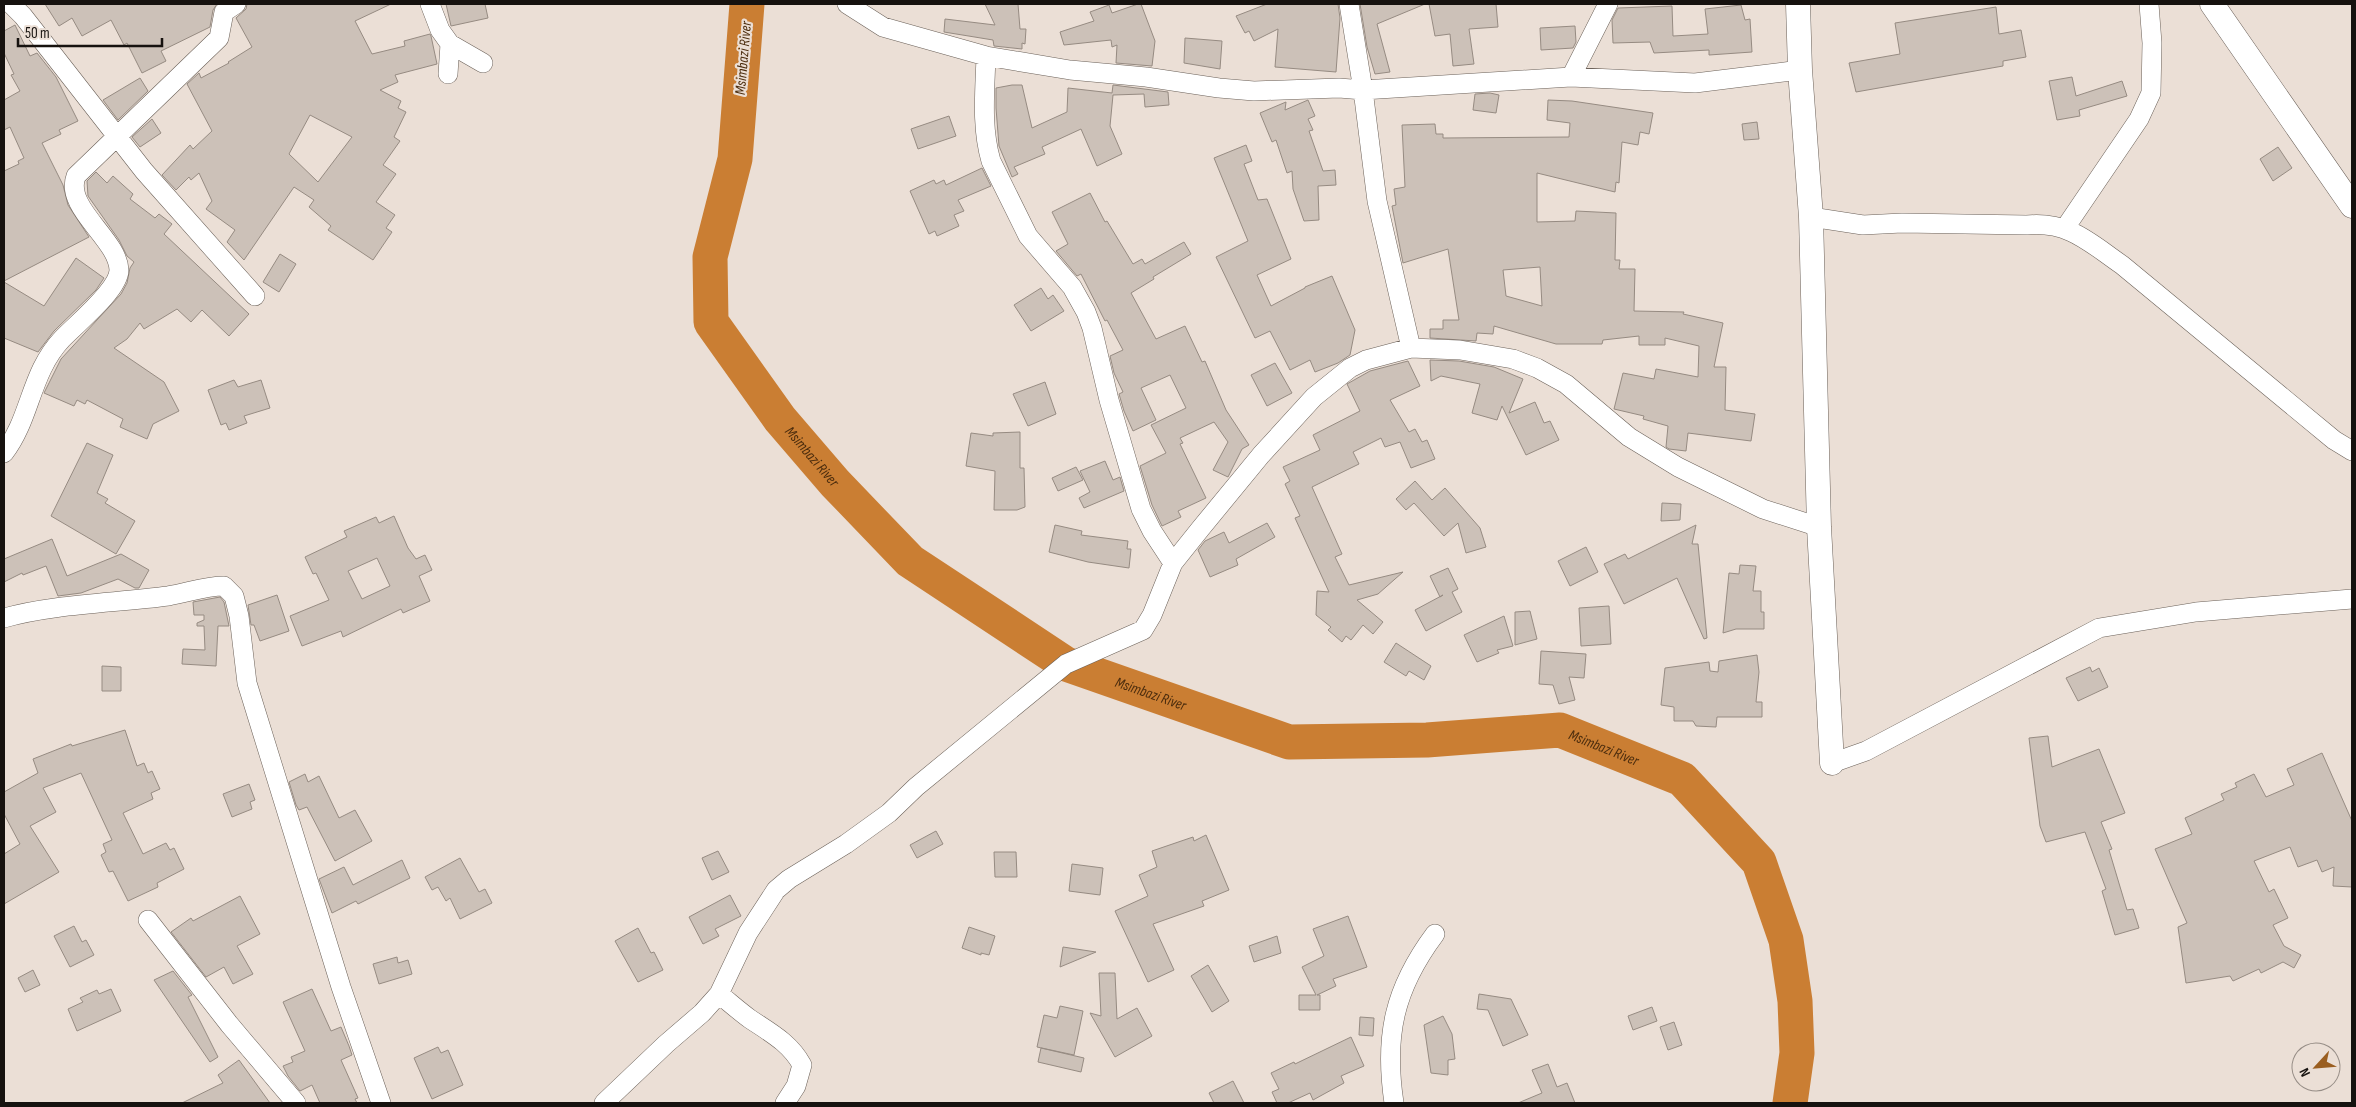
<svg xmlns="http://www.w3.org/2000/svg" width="2356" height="1107" font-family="'Sofia Sans Condensed',sans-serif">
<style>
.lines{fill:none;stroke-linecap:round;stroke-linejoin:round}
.river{stroke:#ca7e33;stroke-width:35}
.building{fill:#ccc1b8;stroke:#968b82;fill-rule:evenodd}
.minor-casing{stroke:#6b6159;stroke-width:20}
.tertiary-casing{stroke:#6b6159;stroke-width:25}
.minor{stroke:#fff;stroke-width:19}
.tertiary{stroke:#fff;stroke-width:24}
.labels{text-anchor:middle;stroke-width:4.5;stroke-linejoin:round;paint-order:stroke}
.water-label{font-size:15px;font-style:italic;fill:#4c2d0e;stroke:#ebdfd6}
</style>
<rect width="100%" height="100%" fill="#ebdfd6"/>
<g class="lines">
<path class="river" id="s1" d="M747 4 735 159 710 257 711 322 780 419 835 483 910 561 1066 664 1289 742 1427 740 1560 730 1682 779 1759 862 1786 940 1795 1001 1797 1053 1790 1103"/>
</g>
<path class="building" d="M45 4H217L213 10 210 27 161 51 166 61 142 73 127 43 124 45 111 20 82 36 72 18 59 26Z
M247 4H391L355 21 372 54 405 46 404 41 430 34 431 36 437 64 395 75 398 82 380 90 401 101 398 108 406 112 394 137 400 141 383 165 396 174 376 202 395 215 386 228 392 232 373 260 328 230 331 226 309 207 314 200 294 187 244 260 227 242 235 230 206 209 212 201 199 173 191 180 189 177 176 190 162 175 190 145 193 149 212 131 187 84 199 73 201 78 229 63 228 62 252 47 236 18 246 9ZM310 115 352 137 318 182 289 154Z
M446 4H485L488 18 451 26Z
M985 4H1018L1020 29H1026L1025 44 1022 43V49L994 46 993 40 944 32 945 19 995 25Z
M1138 4H1141L1155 41 1152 66 1116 63 1117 45 1112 47 1111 40 1064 45 1060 32 1094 21 1090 12 1109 5 1112 13Z
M1267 4H1338L1340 18 1336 72 1275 67 1278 29 1254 41 1249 31 1245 33 1236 16Z
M1360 4H1425L1377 24 1390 72 1375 74 1367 47Z
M1429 4H1496L1498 27 1469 29 1474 64 1453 66 1450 34 1435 36Z
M1741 5 1745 20 1750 19 1752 52 1709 55V50L1654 53 1650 42 1613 43 1612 20 1618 8 1672 6 1673 36 1708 34 1705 9Z
M1996 7 1999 34 2021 30 2026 57 2003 61V66L1856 92 1849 63 1900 54 1895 23Z
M15 25 30 56 37 53 56 77 78 121 59 130 61 134 42 143 63 185 68 205 89 237 4 281V171L19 164 18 161 24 158 10 127 4 130V100L20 91 11 75 14 74 4 53V31Z
M1575 26 1576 42 1573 48 1541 50 1540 28Z
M1185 38 1222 41 1220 69 1184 63Z
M2072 77 2076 96 2122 81 2127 96 2079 110 2080 116 2057 120 2049 81Z
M140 78 148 91 118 120 103 100Z
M1012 85H1022L1032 128 1067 112 1068 88 1112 93 1113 85 1168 92 1169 105 1145 107 1144 94 1113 95 1110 126 1122 154 1097 166 1081 129 1042 147 1045 154 1014 167 1018 174 1012 177 999 146 996 108V88Z
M1490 93 1499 95 1496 113 1473 110 1475 94Z
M1308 100 1315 116 1308 119 1313 130 1309 131 1323 171 1335 170 1336 185 1318 186 1319 220 1304 221 1293 189 1292 171 1287 173 1276 140 1272 142 1260 113 1286 102 1285 110Z
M1548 100 1572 101 1653 113 1649 134 1640 132 1638 145 1622 142 1619 183 1616 182 1615 192 1537 173V222L1575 221 1576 211 1616 213 1615 260H1620L1619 269H1635L1634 311 1684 312 1683 314 1723 323 1714 367H1726L1725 410 1755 414 1751 441 1688 433 1686 451 1669 449 1666 447 1668 426 1643 419 1644 416 1614 409 1623 373 1654 379 1656 369 1698 377 1699 346 1665 338V345H1639V336L1603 340 1602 344H1556L1494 326 1493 334 1477 333 1476 341 1430 338V329H1443V320H1459L1448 249 1403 263 1392 206 1396 205 1394 189 1405 187 1402 125 1435 124 1436 134H1443V138L1569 137 1570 123 1547 120ZM1540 267 1542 306 1506 296 1503 270Z
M949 116 956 136 918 149 911 129Z
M152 119 161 133 140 147 132 137Z
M1757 122 1759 139 1744 140 1742 124Z
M1246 145 1252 161 1244 164 1258 200 1267 199 1291 259 1257 275 1271 306 1305 288V287L1332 276 1355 330 1350 355 1338 363 1315 372 1310 360 1290 370 1270 331 1255 338 1216 257 1248 241 1214 158Z
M2278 147 2292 168 2273 181 2260 159Z
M982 168 991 186 958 200 964 211 954 215 959 226 937 236 935 231 929 234 910 191 934 180 936 184 944 180 946 185Z
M96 172 107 183 113 176 133 194 130 199 155 218 159 214 172 224 164 234 249 314 229 336 202 310 191 322 177 309 144 329 140 323 127 339 114 348 164 382 179 411 153 424 147 439 120 427 123 419 87 400 85 404 77 400 74 406 44 393 61 359 121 294 127 283 130 268 134 262 127 256 119 240 88 196 87 181Z
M1090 193 1105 222 1107 221 1133 264 1142 259 1145 264 1184 242 1191 254 1153 277 1154 279 1131 293 1156 339 1185 326 1202 362 1205 361 1226 410 1249 445 1242 449 1228 477 1213 470 1228 442 1214 422 1180 438 1183 443 1180 444 1206 498 1178 511 1181 517 1162 526 1152 505 1140 466 1166 453 1151 425 1186 408 1170 375 1141 388 1156 420 1133 431 1124 411 1119 394 1123 392 1114 373 1110 356 1123 350 1107 320 1105 321 1081 274 1077 276 1056 251 1068 244 1052 212Z
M280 254 296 264 279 292 263 282Z
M76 258 104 278 96 290 54 331 38 352 4 338V282L44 306Z
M1041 288 1048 299 1053 295 1064 311 1031 331 1014 305Z
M1430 360 1459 361 1494 367 1523 379 1509 413 1535 402 1544 423 1550 421 1559 440 1526 455 1502 406 1497 420 1472 413 1480 384 1441 376 1431 381Z
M1408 361 1420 386 1390 400 1409 432 1415 429 1422 442 1427 440 1435 459 1411 468 1400 442 1385 447 1381 438 1353 452 1359 464 1312 487 1342 554 1335 557 1349 585 1403 572 1378 594 1357 600 1383 622 1373 634 1363 625 1351 640 1346 636 1342 642 1328 630 1331 627 1316 615 1317 591 1329 592 1295 518 1300 516 1285 484 1290 481 1283 467 1320 450 1313 435 1360 411 1347 384 1370 371Z
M1275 363 1292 393 1267 406 1251 375Z
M234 380 238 387 261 380 270 408 244 416 247 423 229 430 226 423 221 425 208 390Z
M1045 382 1056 414 1028 426 1013 394Z
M1020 432V468H1024L1025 507 1017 510H994L995 471 966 466 971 433 993 436V433Z
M87 443 113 455 97 493 108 499 105 503 135 521 116 554 51 516Z
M1105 461 1113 480 1120 477 1124 491 1084 508 1079 498 1090 492 1080 471Z
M1076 467 1083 480 1058 491 1052 478Z
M1415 481 1432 500 1445 488 1480 528 1486 547 1466 553 1458 523 1444 536 1414 503 1406 510 1396 499Z
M1662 503 1681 504 1680 520 1661 521Z
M394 516 408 548 416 559 425 555 432 570 419 576 430 601 403 613 401 609 343 637 341 631 302 646 290 616 329 600 316 573 313 574 305 557 347 537 344 531 376 517 379 523ZM377 558 390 586 362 599 348 571Z
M1267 523 1275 537 1236 559 1238 565 1210 577 1198 550 1205 541 1224 532 1229 543Z
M1055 525 1082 531 1081 535 1128 541 1127 549H1131L1129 568 1088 562 1049 552Z
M1696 525 1692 544H1698L1707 638 1704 639 1677 578 1624 604 1604 564 1625 554 1628 559Z
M52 539 67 576 121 554 149 570 139 588H135L118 579 81 593 58 596 46 566 23 575 22 573 4 582V559Z
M1586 547 1598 572 1570 586 1558 561Z
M1740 565 1756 566 1753 591H1761V612H1764V629H1736L1723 633 1729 573 1739 574Z
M1448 568 1458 589 1452 592 1462 612 1426 631 1415 610 1443 595 1440 597 1430 576Z
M277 595 289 631 260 641 254 625H251L248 605Z
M220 597 224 602 229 626H218L216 666 182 664 183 649 205 650 204 626H197V623L204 620V615H194L193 602Z
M1609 606 1611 644 1581 646 1579 608Z
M1530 611 1537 639 1515 645V612Z
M1504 616 1513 646 1497 650 1499 653 1477 662 1464 635Z
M1396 643 1431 666 1424 680 1409 671 1406 676 1384 662Z
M1541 651 1586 654 1584 678 1569 677 1575 700 1559 704 1553 685 1539 684Z
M1757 655 1759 672 1756 702H1762V717H1717L1716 727 1696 726 1693 721H1674V707L1661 705 1665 668 1709 662 1710 671 1718 672 1719 661Z
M102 666 121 667V691H102Z
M2090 667 2092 672 2099 668 2108 687 2078 701 2066 678Z
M125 730 137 766 144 763 148 773 152 771 160 789 151 793 153 799 123 813 143 854 166 843 170 850 174 848 184 869 157 883 158 887 128 901 113 871 109 872 101 855 106 852 103 844 112 840 81 773 43 788 56 812 30 826 59 872 4 904V854L20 844 4 814V792L38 773 33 759 71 744 72 746Z
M2048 736 2052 767 2099 749 2125 813 2101 822 2112 849 2109 850 2127 910 2133 909 2139 928 2115 935 2102 891 2106 889 2085 832 2046 842 2040 826 2029 738Z
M2322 753 2352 821V887L2333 886 2334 867 2322 872 2317 860 2298 867 2290 847 2254 861 2269 892 2274 889 2288 918 2273 925 2284 946 2301 955 2294 968 2283 962 2261 973 2259 969 2233 981 2230 976 2186 983 2178 927 2187 923 2155 849 2192 834 2185 818 2224 800 2221 794 2237 787 2235 783 2254 774 2266 797 2294 785 2287 769Z
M305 774 308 782 319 776 339 818 355 810 372 841 335 861 307 807 299 810 296 805 289 782Z
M249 784 255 800 250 802 252 809 232 817 223 794Z
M936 831 943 844 917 858 910 845Z
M1206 835 1229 890 1202 901 1204 906 1153 924 1174 970 1148 982 1115 911 1148 896 1139 875 1157 867 1152 851 1193 837 1194 841Z
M718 851 729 872 712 880 702 858Z
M994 852H1016L1017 877H995Z
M460 858 479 892 485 889 492 903 460 919 450 898 446 901 438 887 432 890 425 877Z
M402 860 410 878 358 904 356 901 332 913 319 879 344 867 353 885Z
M1072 864 1103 868 1100 895 1069 891Z
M730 895 741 916 715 929 719 936 703 944 689 917Z
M240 896 260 934 237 946 253 974 233 984 224 967 206 977 171 932 191 918 193 921Z
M1348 916 1367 967 1333 979 1336 986 1317 995H1320V1010H1299V995H1316L1302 967 1324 956 1313 929Z
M74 926 82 942 86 940 94 955 70 967 54 936Z
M969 927 995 936 989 955 981 953V955L962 948Z
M638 928 651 953 654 952 663 970 638 982 615 941Z
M1277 936 1281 953 1254 962 1249 946Z
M1063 947 1096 952 1060 967Z
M397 957 398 963 408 960 412 974 379 984 373 964Z
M1208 965 1229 1001 1212 1012 1191 976Z
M33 970 40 985 25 992 18 978Z
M173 971 192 995 188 997 218 1057 210 1062 154 980Z
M1099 973H1115L1117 1019 1137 1008 1152 1036 1115 1057 1090 1013 1101 1016Z
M111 989 121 1011 77 1031 68 1009 83 1002 80 998 97 990 99 994Z
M312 989 331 1031 341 1027 349 1046 352 1055 341 1060 358 1098 355 1099 357 1103H320L312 1085 300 1091 288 1076 283 1066 293 1062 291 1057 305 1051 283 1002Z
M1479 994 1511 999 1528 1035 1503 1046 1488 1010 1477 1009Z
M1060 1006 1083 1011 1074 1055 1037 1047 1044 1015 1057 1018Z
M1652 1007 1657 1021 1633 1030 1628 1016Z
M1443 1016 1452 1034 1455 1059 1448 1060V1075L1431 1073 1424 1025Z
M1360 1017 1374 1018 1373 1036 1359 1035Z
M1674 1022 1682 1045 1668 1050 1660 1027Z
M1351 1037 1364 1066 1341 1076 1344 1083 1313 1100 1310 1093 1288 1103H1277L1272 1092 1279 1089 1271 1073 1294 1062 1295 1064Z
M438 1047 441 1053 448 1050 463 1085 432 1099 414 1058Z
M1041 1048 1084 1058 1081 1072 1038 1062Z
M239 1060 270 1103H182L223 1083 218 1075Z
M1548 1064 1557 1087 1567 1083 1575 1103H1518L1542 1093 1532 1070Z
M1233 1081 1244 1103H1214L1209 1093Z"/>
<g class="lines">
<g class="minor-casing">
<path id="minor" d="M11 4 23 16 144 171 255 296
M430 4 440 30 450 44 448 74
M847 4 883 27 986 56 1070 70 1146 77 1219 88 1254 91 1339 88 1363 90 1571 77 1695 83 1800 70
M1349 4 1363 90 1377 201 1411 348
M450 44 483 63
M986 56C985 90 981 127 991 161L1028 236 1072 287 1086 312 1092 328 1109 400 1141 509 1152 531 1173 563
M1571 77 1608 4
M1811 217 1863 225 1902 223 2027 225C2069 221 2090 243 2122 265L2334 440 2352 451
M2065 228 2139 119 2151 93 2152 43 2149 4
M4 453C31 418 30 373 62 339 75 325 119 290 119 270 118 239 64 208 76 176L219 38 224 12 236 4
M4 618C53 604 116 603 168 596 187 593 205 586 224 586L234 596 239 616 247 683 341 987 381 1103
M1832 763 1866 751 2099 628 2196 612 2352 599
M148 920 229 1024 296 1103
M719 994C729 1002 739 1011 750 1019 771 1033 790 1043 802 1065L796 1086 785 1103
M604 1103 666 1044 702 1013 719 994 748 933 776 890 789 879 846 844 889 813 916 787 1066 664 1143 630 1152 615 1173 563 1201 528 1261 455 1314 397 1350 368 1366 360 1411 348 1460 350 1513 359 1537 368 1566 384 1629 437 1678 467 1763 509 1819 527
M1394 1103C1384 1036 1394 989 1435 934"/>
</g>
<g class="tertiary-casing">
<path id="tertiary" d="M1798 4 1800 70 1811 217 1819 527 1832 763
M2212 4 2352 206"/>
</g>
<use href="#minor" class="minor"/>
<use href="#tertiary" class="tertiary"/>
</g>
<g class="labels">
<g class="water-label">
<text transform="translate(743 58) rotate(-85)" y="5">Msimbazi River</text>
<text dy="5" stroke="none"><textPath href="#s1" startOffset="490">Msimbazi River</textPath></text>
<text dy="5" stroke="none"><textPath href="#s1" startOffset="910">Msimbazi River</textPath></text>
<text dy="5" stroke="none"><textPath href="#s1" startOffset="1375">Msimbazi River</textPath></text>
</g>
</g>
<rect width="2356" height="1107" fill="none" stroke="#16120f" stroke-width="10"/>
<g transform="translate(2316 1067) rotate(244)"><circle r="24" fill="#ebdfd6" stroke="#968d86"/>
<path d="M0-4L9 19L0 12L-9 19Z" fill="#9a5e20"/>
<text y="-8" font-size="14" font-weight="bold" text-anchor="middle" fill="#16120f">N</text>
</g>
<path d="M18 38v8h144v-8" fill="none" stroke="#16120f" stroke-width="2.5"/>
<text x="25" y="38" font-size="15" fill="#16120f" stroke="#ebdfd6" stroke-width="4" paint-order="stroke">50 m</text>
</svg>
